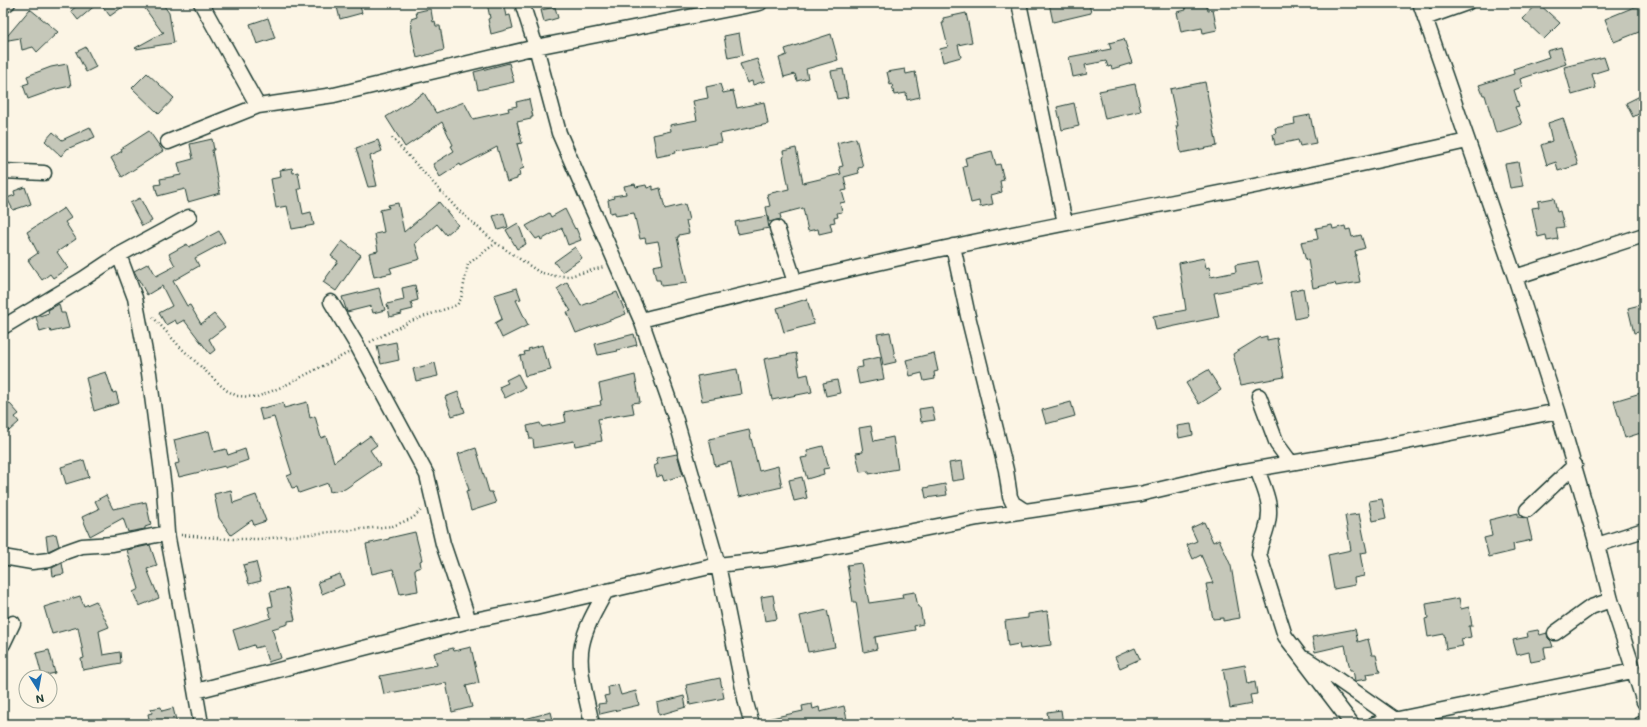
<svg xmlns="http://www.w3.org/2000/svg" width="1647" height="727" font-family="Mali,sans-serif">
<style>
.building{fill:#c5c7b9;stroke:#1f3d34}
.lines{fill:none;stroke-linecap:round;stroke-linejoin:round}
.minor-casing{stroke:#1f3d34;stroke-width:17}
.path{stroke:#1f3d34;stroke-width:2.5;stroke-dasharray:1 3;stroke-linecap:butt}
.minor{stroke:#fcf5e5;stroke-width:14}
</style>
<rect width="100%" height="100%" fill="#fcf5e5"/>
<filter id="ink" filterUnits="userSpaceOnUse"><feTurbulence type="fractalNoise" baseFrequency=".025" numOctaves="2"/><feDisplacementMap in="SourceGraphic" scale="8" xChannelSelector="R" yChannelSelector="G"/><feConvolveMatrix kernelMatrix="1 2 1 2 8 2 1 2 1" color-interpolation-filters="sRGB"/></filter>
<g filter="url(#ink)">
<path class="building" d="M80 3H98L78 20 71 11Z
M100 3H128L110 16Z
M141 3H162L169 13 174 43 136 49 135 48 164 32H162Z
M336 3H359L362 13 340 19Z
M487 3H503L506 16 510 15 513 28 491 34 488 19 490 18Z
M1049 3H1089L1091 13 1053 22Z
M1184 3H1206L1208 11 1213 10 1217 30 1203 33 1202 28 1181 32 1177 12 1186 10Z
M1538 3 1560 23 1544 39 1523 19Z
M1644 3V30L1614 42 1605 19Z
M555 7 558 18 544 22 541 10Z
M30 9 58 32 37 52 33 47 22 50 20 38 3 41Z
M429 9 431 10 433 22 435 21 436 26H440L444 50 417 58 411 28H412L411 19 417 17 416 12Z
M966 13 972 42 958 45 961 57 943 62 940 49 948 47 942 23H944L943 18Z
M268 18 275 38 257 44 250 24Z
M739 33 743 55 728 58 724 36Z
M831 34 838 60 806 69 808 78 797 81 795 74 784 77 779 58 787 55 785 49Z
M1124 39 1132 63 1112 69 1111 66 1108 67 1106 61 1085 65 1087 74 1073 77 1069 57 1111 49 1109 43Z
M86 47 96 67 86 72 76 52Z
M1561 47 1566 64 1520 79 1522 87 1514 90 1519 106 1515 107 1522 124 1496 133 1485 95H1483L1479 85 1514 74 1513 69 1549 57 1547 51Z
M1604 57 1608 69 1592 74 1596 88 1572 95 1564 67Z
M757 59 765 81 753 85 752 81 747 83 740 64Z
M509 63 514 82 478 90 474 72Z
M67 64 71 86 56 89 28 99 23 85 29 83 27 76 51 67Z
M843 69 848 97 837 99 831 71Z
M905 69 906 74 915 72 920 97 907 100 906 93 894 95 892 84 890 85 887 72Z
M147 73 174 98 159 114 132 88Z
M1205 82 1217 146 1181 153 1176 126H1178L1170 89Z
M720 84 723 93 733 91 737 108 764 102 768 124 720 134 722 142 675 151 676 153 657 157 653 135 671 131 670 125 697 120 693 101 708 98 706 87Z
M1135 84 1141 111 1105 119 1099 91Z
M424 93 436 113 464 102 473 119 509 111 508 108 517 106 516 102 529 99 533 117H531V119L517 122 522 143 517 144 524 168 519 170 520 176 517 177V179L507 182 497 147 461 166 460 164 440 177 433 164 454 151 451 146 453 145 442 122 405 147 386 117Z
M1644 94V111L1633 117 1626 103Z
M1074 103 1079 126 1062 130 1057 107Z
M1310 115 1316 143 1300 146 1298 140 1275 145 1273 134 1276 133 1275 128 1295 124 1294 118Z
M1563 118 1578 165 1558 171 1556 162 1547 165 1541 145 1552 141 1548 123Z
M90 127 95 137 67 149 61 156 45 141 53 132 62 140Z
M149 131 163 151 122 177 111 158 122 151 121 149Z
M856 138 863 167 858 168 859 173 844 177 847 190 842 191 845 202 840 203 842 212 837 213 838 217 834 218 835 222 830 223 832 231 819 234 818 229 808 231 803 208 780 214 781 219 769 222 766 207 770 206 767 194 789 189 783 158 784 157 783 151 796 148 803 183 841 174 839 167 843 166 837 143Z
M212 139 214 150H212L220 193 188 202 185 189 158 196 155 185 161 184 160 179 181 175 178 163 193 159 190 144Z
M378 140 382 151 370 156 377 186 368 187 356 148Z
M992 151 996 165 1000 164 1004 180 1000 181 1002 192 991 195 993 204 980 207 979 201 971 203 963 167 967 166 965 158Z
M1518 162 1523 186 1510 188 1505 164Z
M292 168 293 173 298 172 301 189H298L303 214 311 212 314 225 292 229 287 206 276 208 271 179 281 177 280 170Z
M635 184 636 187 646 185 647 188 653 186V190L660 188 665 209 685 204 689 220 686 221 689 233 679 235V237H677L687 283 661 286 660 280H656L653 266 663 264 658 241 646 243 645 238 640 239 634 213 615 216V212L610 213 608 200 614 198 613 196 626 194 624 186Z
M25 187 31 204 13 210 7 198 15 195 14 191Z
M140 198 152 221 142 226 130 203Z
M1554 198 1557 212 1560 211 1564 227 1556 228 1558 239 1547 241 1546 235 1538 237 1532 208 1539 207 1538 201Z
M439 202 458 225 446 235 437 224 415 243 420 259 390 268 392 273 374 277 369 253 378 251 375 234 384 232 380 210 389 208 388 205 398 203 404 232Z
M64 208 71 218 65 222 76 239 57 252 68 268 53 278 50 274 42 280 28 260 38 253 27 232Z
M565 209 575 229 576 228 581 240 568 245 562 228 541 240 540 237 536 239 526 226 549 213 551 217Z
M504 213 508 227 498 230 493 216Z
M767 216 769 228 738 234 735 222Z
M518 223 526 244 517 249 506 230Z
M1332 225 1333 229 1345 226 1346 230 1350 229 1352 237 1361 235 1365 248 1355 251 1356 256H1355L1360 282 1336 286 1335 283 1313 288 1308 260 1306 261 1301 242 1318 239 1316 228Z
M219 231 225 242 195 258 199 266 173 281 187 306 190 305 201 324 214 314 225 327 209 339 215 350 210 354 184 320 177 324 175 320 166 325 159 313 172 306 162 286 147 295 134 271 149 263 156 276 175 266 169 254 187 244 189 247Z
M342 241 361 255 336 291 323 282 338 261 331 256Z
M575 247 582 258 562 272 554 262Z
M1204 258 1206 268 1209 267 1211 277 1236 272 1235 265 1258 261 1263 283 1214 293 1219 317 1156 330 1153 316 1186 310 1179 263Z
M567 282 581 306 617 292 626 314 576 333 567 312 571 311 557 289Z
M415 285 418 300 411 302 413 309 401 312 402 314 390 317 387 304 404 300 402 288Z
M379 288 385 310 373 313 371 306 347 312 342 297Z
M517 288 521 299 516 300 528 325 502 338 495 323 502 319 494 295Z
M1303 288 1308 316 1295 319 1290 291Z
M807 299 814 324 784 332 777 308Z
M59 304 61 313H65L69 328 51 332 50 329 40 332 36 317 49 313 48 310Z
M1644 304V331L1634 333 1628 308Z
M890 332 896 362 883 365 877 334Z
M634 334 637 345 617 350 618 351 598 355 595 344Z
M1267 336V340L1277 338 1284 377 1241 385 1233 354 1259 338Z
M396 342 399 360 381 364 377 346Z
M542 345 546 360 548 359 551 370 525 376 520 356 525 355 524 352 529 351 528 349Z
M796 353 800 376 808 374 812 392 772 400 764 359Z
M934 353 938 371 934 372 935 379 924 381 922 373 910 376 906 360Z
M880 357 884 379 859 384 856 368 863 367 862 361Z
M435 363 438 376 416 381 413 369Z
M737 369 741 394 702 401 697 376Z
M1208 370 1221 390 1199 404 1186 383Z
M106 372 113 393 116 392 119 403 94 411 86 378Z
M518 374 525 388 505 398 499 387 508 383 506 380Z
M635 375 640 402 632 403 634 413 598 419 602 441 575 446 574 441 534 448 533 439H530L527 426 540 423 542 427 566 422 564 412 601 405 600 401 602 400 599 384Z
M837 380 840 393 826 396 823 383Z
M458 392 465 412 452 416 445 397Z
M1644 392V432L1625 438 1614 401Z
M3 396 19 414 15 417 19 422 9 431 4 426 3 427Z
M307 402 310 418 315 416 321 438 326 436 334 462 370 436 377 445 370 450 380 465 345 489 330 492 328 483 299 493 297 487 292 488 287 476 292 474 274 417 262 420 259 409 283 403 284 408Z
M1071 402 1075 416 1046 424 1042 410Z
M932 407 935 420 921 422 919 409Z
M1191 424 1193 435 1179 438 1177 426Z
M871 426 874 441 893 437 898 469 869 474V471L860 472 856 453 863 452 859 428Z
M749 430 759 471 778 466 782 487 739 497 731 462 715 466 709 439Z
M209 431 214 452 226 449 228 455 245 449 248 460 225 468V466L179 477 175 464 179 463 174 440Z
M823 446 829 468 823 469 824 474 807 479 801 458 808 457 807 451 811 449Z
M476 448 489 492H492L496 503 471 511 466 491 469 490 458 454Z
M677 454 683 475 664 481 662 475 657 477 654 466 658 464 656 458Z
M84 460 89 477 66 484 61 467Z
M962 461 965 479 952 481 949 463Z
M802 477 807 498 794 501 789 480Z
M945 484 947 495 926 498 924 488Z
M231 490 233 503 256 495 266 521 254 525 252 520 231 535 219 518 214 494Z
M106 495 113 509 146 502 151 525 145 527V529L128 532 123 518 90 536 82 517 99 509 95 501Z
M1382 499 1386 518 1373 521 1369 501Z
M1518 513V517L1527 518 1532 540 1513 544 1514 551 1489 557 1484 538 1492 536 1489 520Z
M1359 514 1367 552 1360 553 1364 576 1354 578 1355 585 1334 589 1328 555 1351 550 1345 516Z
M1204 522 1213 542 1219 539 1231 566 1240 618 1223 621V618L1213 619 1206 584 1213 583 1201 555 1193 559 1187 545 1197 541 1191 528Z
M415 532 422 560 420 561 421 567 415 569V571L418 591 400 594 393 569 372 574 366 544 389 539V538Z
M56 534 59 546 48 551 46 536Z
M150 545 157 566 147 569 159 598 139 606 133 592 139 589 127 550Z
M256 562 261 581 249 584 243 565Z
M62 563 64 574 53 576 52 568Z
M861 563 869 603 903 598 902 594 915 592 918 607H920L923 624 914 626 915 630 875 637 877 649 864 652 856 602H853L847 565Z
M340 574 344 585 322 594 318 582Z
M288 588 295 620 288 621V624L272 629 281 658 268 662 263 646 255 648 254 645 239 650 233 630 271 618 268 607 273 606 270 592Z
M773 595 777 619 765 621 761 597Z
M80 596 84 606 96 601 109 627 99 631 103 655 120 652 121 663 83 670 81 659 84 658 78 627 52 634 44 607Z
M1459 598 1461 609 1469 607 1472 626H1469L1471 637 1461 639 1463 646 1446 649 1444 634 1428 637 1425 619 1428 618 1426 604Z
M827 610 835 647 808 652 800 616Z
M1047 611 1051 645 1020 649 1019 644 1008 646 1005 621 1028 618V614Z
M1355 629 1358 642 1368 639 1372 655H1376L1380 672 1366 674 1367 679 1355 681 1353 670H1350L1345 645 1315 652 1312 637Z
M1538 630 1540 635 1547 633 1548 638 1551 641 1553 647 1544 648 1546 659 1531 662 1529 652 1517 655 1513 640 1528 637 1527 632Z
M471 647 479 683 466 686 472 707 452 712 446 683 384 694 380 676 437 665 434 653 453 648 454 651Z
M1135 648 1140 659 1120 668 1115 657Z
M49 650 55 673 42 676 36 653Z
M1245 665 1248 684 1255 682 1257 694 1250 695 1252 704 1230 708 1223 669Z
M720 678 724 698 690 705 686 685Z
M618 685 621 695 636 691 639 705 600 714 598 704 606 703 604 696 609 695 608 687Z
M684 696 686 707 659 715 657 703Z
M812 704 813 709 819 707 820 712 844 706 848 724H767V719L803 711 802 706Z
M161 707 162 711 173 708 177 724H150L148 714 152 713 151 709Z
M1061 710 1063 724H1049L1047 712Z
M551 712 554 724H521V720Z"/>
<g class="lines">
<g class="minor-casing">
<path id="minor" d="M201 3 258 106
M522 3 536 47 559 133 641 320 676 420 718 565 746 703 752 724
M1019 3 1065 223
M1420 3 1515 277 1558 411 1597 545 1611 600 1644 702
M3 6 8 3
M1425 18 1467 3
M168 142 258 106 334 95 536 47 760 3
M3 171 44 173
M777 228 795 282
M953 246 968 316 1006 470 1010 497 1013 503 1025 511
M119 255 135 298 149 373 164 488 167 533 176 581 201 724
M1515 277 1644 235
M331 302 358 347 427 475 443 544 469 621
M641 320C746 294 850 268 955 246 1126 210 1297 180 1467 141
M3 327 83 279 119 255 189 217
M1259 396 1277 444 1291 463
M1257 469C1265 492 1274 505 1266 530 1264 538 1260 544 1259 554L1285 636 1352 724
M1527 510 1575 465
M1597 545 1644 530
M3 557 32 562 49 560 65 552 82 546 113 544 167 533
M1555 633 1591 607 1611 600
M3 644 13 623
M1306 659 1334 677 1394 719 1392 724
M196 691 469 621 535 608 718 565 777 558 978 518 1140 494 1221 475 1377 448 1558 411
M592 724C587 700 577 668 582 645 586 625 597 608 606 591
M1374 724 1633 671
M1641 724 1644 723"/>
</g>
<path class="path" d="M392 138 458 210 496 243 539 272 553 276H570L604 267
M153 317 180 347 215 380 226 390 237 396 257 397 284 386 348 353
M370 342 411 321 457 305 461 299 468 264 496 243
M181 535 230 539H260L393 526 413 518 422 509"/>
<use href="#minor" class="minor"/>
</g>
</g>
<rect width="1647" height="727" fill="none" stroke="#fcf5e5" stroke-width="16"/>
<rect x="8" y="8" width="1631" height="711" fill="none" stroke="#1f3d34" stroke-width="1.5" filter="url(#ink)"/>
<g transform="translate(38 689) rotate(169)"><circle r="19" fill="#fcf5e5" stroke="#a4ab9e"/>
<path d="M0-3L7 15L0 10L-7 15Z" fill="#1f6fb2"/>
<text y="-6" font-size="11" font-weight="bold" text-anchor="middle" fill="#1f3d34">N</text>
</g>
</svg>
